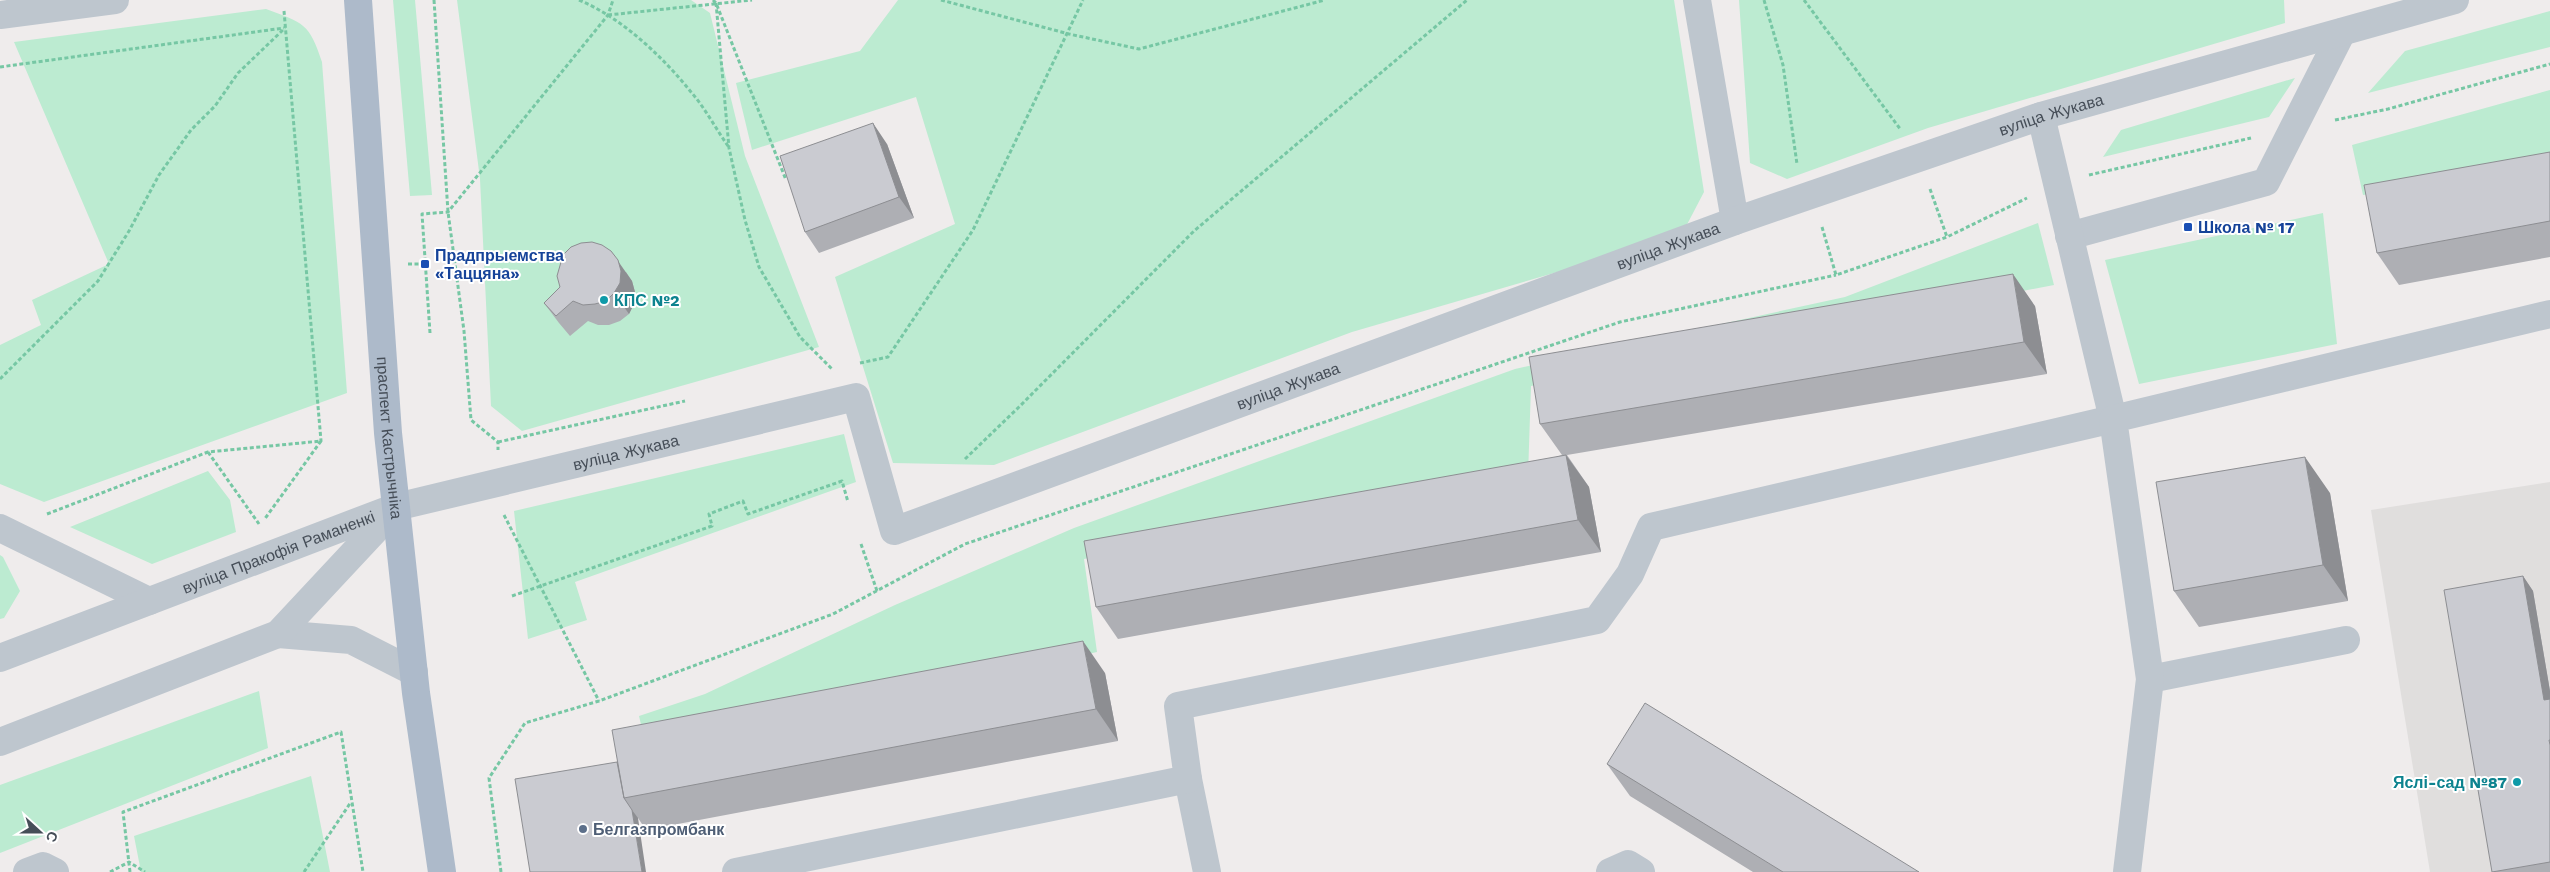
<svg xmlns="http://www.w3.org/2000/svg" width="2550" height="872" font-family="'Work Sans',sans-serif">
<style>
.education{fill:#e0dedd}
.green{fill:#bcebd1}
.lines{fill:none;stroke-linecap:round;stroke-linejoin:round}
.path{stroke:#76c7a4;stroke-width:3;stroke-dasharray:4 2.5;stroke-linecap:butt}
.minor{stroke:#bec6ce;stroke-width:28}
.major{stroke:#adbaca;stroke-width:28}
.wall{fill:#aeafb4}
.shaded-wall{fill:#8d8e92}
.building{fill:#cacbd1;stroke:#8d8e92}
.transit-dot{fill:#1a4fb4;stroke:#fff;stroke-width:2}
.culture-dot{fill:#0f9aa8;stroke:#fff;stroke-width:2}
.service-dot{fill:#5c6f8a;stroke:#fff;stroke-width:2}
.labels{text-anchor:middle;stroke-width:4;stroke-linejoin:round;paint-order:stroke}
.street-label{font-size:16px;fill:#464e58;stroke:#fff}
.transit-label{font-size:16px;font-weight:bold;fill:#164399;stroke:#fff;text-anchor:start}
.culture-label{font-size:16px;font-weight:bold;fill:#0d838f;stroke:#fff;text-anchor:start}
.service-label{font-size:16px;font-weight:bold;fill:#4e5e75;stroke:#fff;text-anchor:start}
</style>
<rect width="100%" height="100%" fill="#efecec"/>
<path class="education" d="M2550 482V872H2430L2371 510Z"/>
<path class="green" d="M393 0H415L432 195 410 196Z
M457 0H691L710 13 745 156 819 347 522 431 491 406 480 179Z
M898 0H1674L1704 192 1681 236 1352 332 994 465 893 463 835 277 955 224 916 97 752 150 736 83 860 51Z
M1739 0H2284L2285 23 1928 128 1787 179 1750 163Z
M266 9C304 23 309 23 322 62L347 393 44 502 0 484V345L41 325 32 300 109 264 14 42Z
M2550 11V47L2368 93 2405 51Z
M2295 78 2269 117 2103 157 2121 130Z
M2550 90V167L2363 195 2352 145Z
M2323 213 2337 344 2139 384 2105 260Z
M2038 223 2054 285 1531 386 1528 476 1084 559 1097 652 647 750 639 716 705 694 895 605 1074 528 1515 369 1845 297Z
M844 434 856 482 575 582 587 620 528 639 514 511Z
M208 471 230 500 236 532 152 564 70 527Z
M0 555 3 557 20 591 4 618 0 619Z
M259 691 268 748 0 853V785Z
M311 776 330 872H141L134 836Z"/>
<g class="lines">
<path class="path" d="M434 0 448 212 464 331 471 420 498 442V450
M579 0C622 18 662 56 691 92 705 108 716 129 728 146
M713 0 716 3 786 180
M941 0 1069 34 1139 49 1325 0
M1764 0 1783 65 1797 164
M1804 0 1901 130
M716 3 729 148 745 220 759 267 800 337 832 369
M284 11 321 441
M608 15 752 0
M0 67 284 28
M2335 120 2388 109 2550 64
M2089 175 2251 138
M1930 189 1947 237
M1822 227 1836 275 1947 237 2027 198
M408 264H425
M430 333 422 214 448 212 608 15 613 0
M860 363 888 357 973 230 1083 0
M0 379 98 281 129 231 159 175 191 130 215 106 238 73 285 28
M498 442 685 401
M208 452 259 524
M965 459 1019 407 1194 231 1467 0
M47 514 208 452 321 441 264 520
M504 515 599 701
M861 544 877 591
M512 596 712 526 709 514 743 501 748 514 842 481 848 502
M110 872 129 862 145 872
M130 872 123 812 341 732 363 872
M304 872 351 802
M501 872 489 778 525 723 599 701 833 614 965 544 1620 322 1836 275"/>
<g class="minor">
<path d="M1697 0 1735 221"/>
<path d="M0 15 115 0"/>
<path d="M2069 236 2266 182 2342 32"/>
<path d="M0 528 149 601"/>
<path d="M278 634 351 640 414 672"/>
<path id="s1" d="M0 658 396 507 856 397 894 531 1735 221 2041 116 2455 0"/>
<path d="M2150 679 2346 640"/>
<path d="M0 742 278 634 392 512"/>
<path d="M1188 779 1207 872"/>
<path d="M27 872 43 866 55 872"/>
<path d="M736 872 1188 779 1178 706 1597 620 1630 574 1651 527 2113 419 2041 116"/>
<path d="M1610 872 1628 864 1641 872"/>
<path d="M2127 872 2150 679 2113 419 2550 314"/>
</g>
<path class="major" id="s2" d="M358 0 388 433 416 693 442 872"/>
</g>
<path class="wall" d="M887 144 914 218 819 253 805 232Z
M2550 152V257L2399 285 2377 253Z
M626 272 632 281 635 292 634 304 629 314 620 321 609 325H598L588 321 570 336 559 323 544 303Z
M2035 306 2047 374 1567 455 1589 487 1601 552 1118 639 1096 607 1562 455 1540 424Z
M2330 493 2348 601 2199 627 2174 591Z
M2523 576 2533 591 2550 691V872H2492Z
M1105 673 1118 741 646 830 638 818 530 872 617 762Z
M1607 764 1919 872H1753L1630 796Z"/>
<path class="shaded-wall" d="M873 123 887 144 914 218 899 197Z
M611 251 632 281 635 292 634 304 629 314 614 293Z
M2013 274 2035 306 2047 374 2024 342Z
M1566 455 1589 487 1601 552 1578 520Z
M2305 457 2330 493 2348 601 2323 565Z
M2523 576 2533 591 2550 691V709L2544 700Z
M1083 641 1105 673 1118 741 1096 709Z
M632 810 638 818 646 872H642Z"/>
<path class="building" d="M873 123 899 197 805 232 780 156Z
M2550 152V221L2377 253 2364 185Z
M592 242 602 245 611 251 618 260 621 271 620 283 614 293 606 301 595 304 583 305 573 301 556 316 544 303 560 287 557 276 563 255 571 247 581 243Z
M2013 274 2024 342 1540 424 1529 357Z
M1566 455 1578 520 1096 607 1084 541Z
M2305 457 2323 565 2174 591 2156 482Z
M2523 576 2544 700 2550 699V740H2549L2550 745V862L2492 872 2444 590Z
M1083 641 1096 709 624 798 612 730Z
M1645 703 1919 872H1783L1607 764Z
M617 762 624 798 632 810 642 872H530L515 779Z"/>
<g class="transit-dot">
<rect x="2183" y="222" width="10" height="10" rx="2.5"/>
<rect x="420" y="259" width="10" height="10" rx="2.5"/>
</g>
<g class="culture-dot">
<circle cx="604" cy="300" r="5"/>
<circle cx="2517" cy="782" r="5"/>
</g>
<circle class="service-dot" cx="583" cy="829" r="5"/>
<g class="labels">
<g class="street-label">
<text dy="6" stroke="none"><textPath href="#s1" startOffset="2266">вуліца Жукава</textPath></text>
<text dy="6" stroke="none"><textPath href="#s1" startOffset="1861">вуліца Жукава</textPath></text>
<text dy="6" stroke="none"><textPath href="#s1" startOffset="1456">вуліца Жукава</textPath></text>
<text dy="6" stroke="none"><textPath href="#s2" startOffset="439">праспект Кастрычніка</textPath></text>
<text dy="6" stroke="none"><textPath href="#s1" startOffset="660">вуліца Жукава</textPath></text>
<text dy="6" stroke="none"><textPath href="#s1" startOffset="298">вуліца Пракофія Раманенкі</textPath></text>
</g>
<g class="transit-label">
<text x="2198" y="233">Школа № 17</text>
<text x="435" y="261">Прадпрыемства<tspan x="435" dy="18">«Таццяна»</tspan></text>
</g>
<g class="culture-label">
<text x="614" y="306">КПС №2</text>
<text x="2507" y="788" text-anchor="end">Яслі-сад №87</text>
</g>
<g class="service-label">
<text x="593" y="835">Белгазпромбанк</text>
</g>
</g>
<g transform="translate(40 832) rotate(111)" stroke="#ffffff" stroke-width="4" paint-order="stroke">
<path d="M0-4L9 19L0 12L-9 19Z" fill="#464e58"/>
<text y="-8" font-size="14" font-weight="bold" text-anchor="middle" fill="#464e58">С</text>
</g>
</svg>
